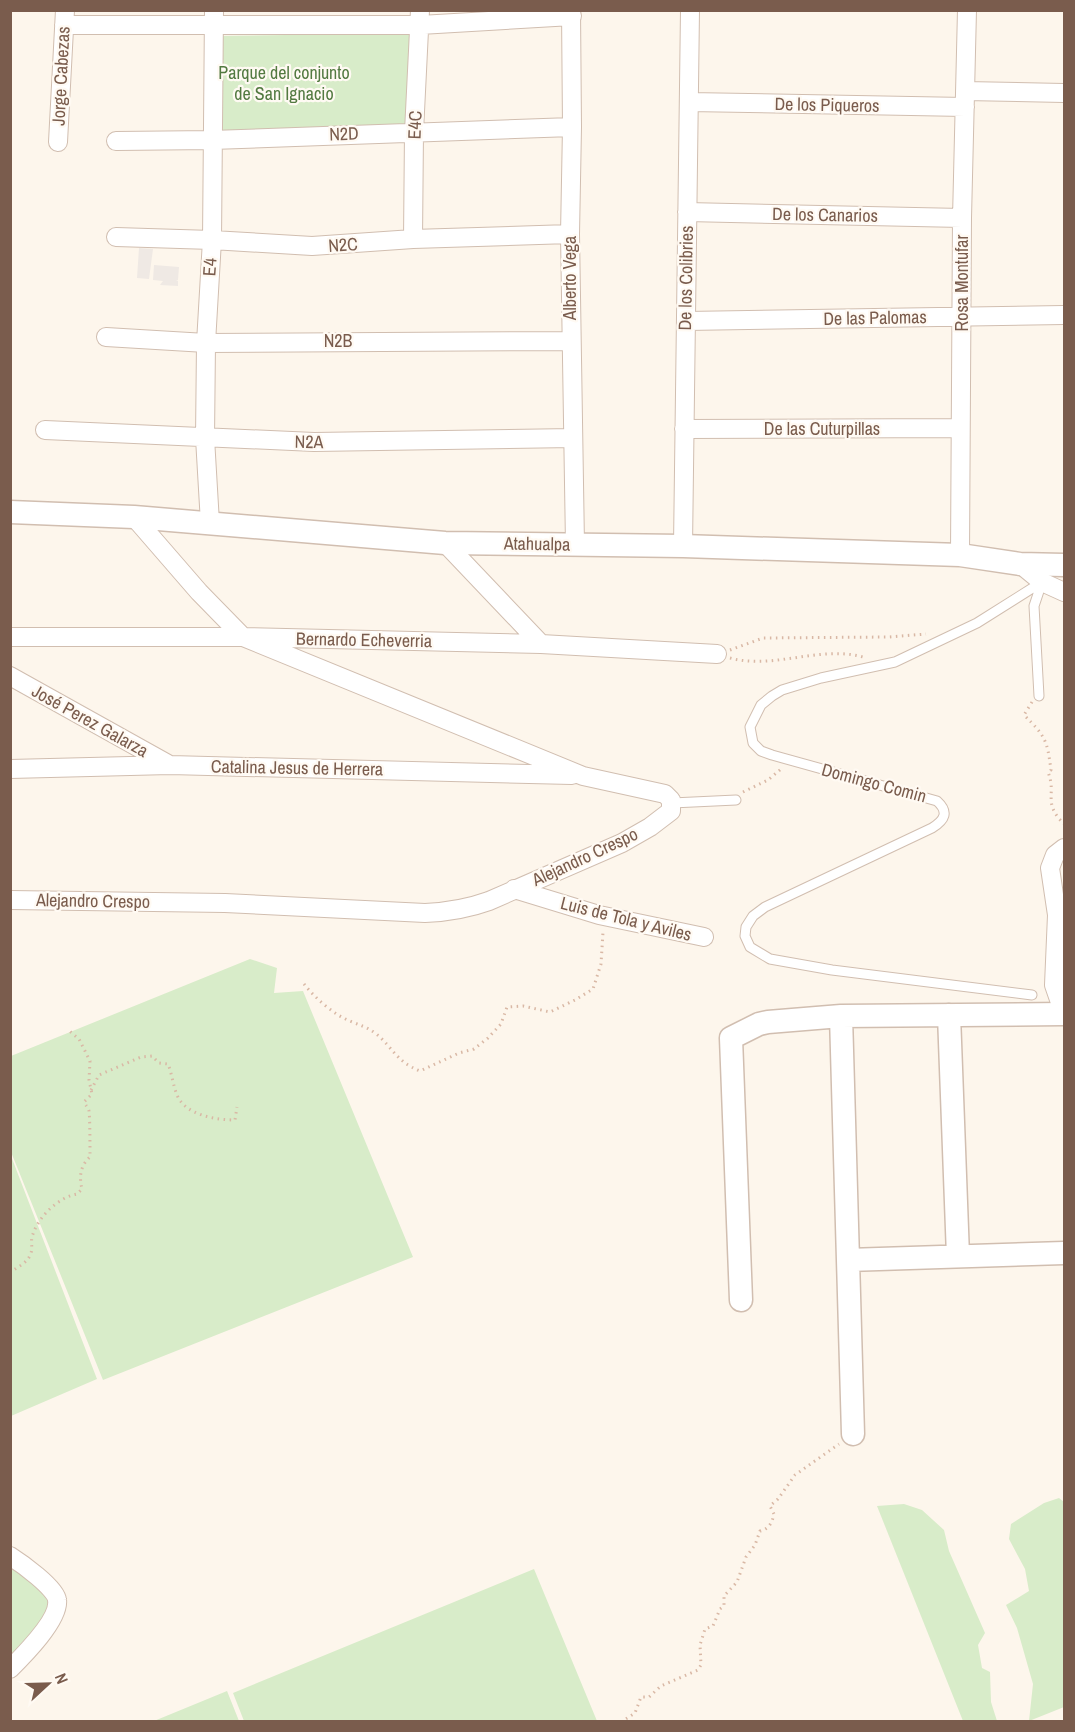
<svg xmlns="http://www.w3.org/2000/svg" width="1075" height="1732" font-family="'Archivo Narrow',sans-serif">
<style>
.industrial{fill:#efe9e4}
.green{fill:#d8ecc9}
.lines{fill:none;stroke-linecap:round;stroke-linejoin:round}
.service-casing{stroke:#d1beb0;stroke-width:11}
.minor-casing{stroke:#d1beb0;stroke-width:20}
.tertiary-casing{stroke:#d1beb0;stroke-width:25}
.path{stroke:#d9b8a5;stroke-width:3;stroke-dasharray:1.5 4.5;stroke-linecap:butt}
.service{stroke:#fff;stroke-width:9}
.minor{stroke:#fff;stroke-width:18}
.tertiary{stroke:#fff;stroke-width:22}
.labels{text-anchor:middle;stroke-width:4.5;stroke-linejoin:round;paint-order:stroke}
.park-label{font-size:18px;fill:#537a41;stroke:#fffaf3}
.street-label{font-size:18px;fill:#7a5c4d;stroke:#fffaf3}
</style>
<rect width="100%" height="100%" fill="#fdf6ec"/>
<path class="industrial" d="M139 248 153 249 149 279 137 278Z
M154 265 179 267 178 280H176L178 281V286L160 285 163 281 153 280Z"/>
<path class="green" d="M414 33 413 127 218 135V36Z
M250 959 277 968 274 993 303 991 413 1257 103 1380 11 1152V1056Z
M11 1156 97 1379 11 1416H10Z
M1059 1498 1064 1502V1707L1029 1721 1033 1684 1017 1628 1006 1605 1029 1591 1025 1569 1009 1539 1011 1524 1044 1503Z
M904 1504 922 1510 944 1530 949 1551 985 1633 978 1645 982 1668 990 1672 991 1702 997 1721H963L877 1506Z
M11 1563 40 1586 49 1601V1612L11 1662Z
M534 1569 597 1721H244L233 1693Z
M227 1691 239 1721H154Z"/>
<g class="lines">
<g class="service-casing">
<path id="service" d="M1039 696 1034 606 1042 582
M672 803 736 800
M1032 995 832 970 770 959 750 947 745 936 746 927 753 916 765 907 932 828C945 820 949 812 937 801L772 755 761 751 753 743 750 727 761 705 772 696 782 690 821 678 895 662 977 623 1042 582"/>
</g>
<g class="minor-casing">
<path id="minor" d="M571 10 572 127 570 234 575 545
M64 25H420L572 16
M965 91 1064 93
M689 102 965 107
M116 141 212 140 572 127
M58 142 65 10
M687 212 962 218
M116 237 212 240 312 246 413 239 570 234
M413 239 414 132 420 10
M686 321 1064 315
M106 337 206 343 571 341
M684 429 960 428
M45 430 314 442 573 438
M210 523 205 438 206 343 212 240 214 10
M445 543 541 644
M683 546 690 10
M960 555 962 218 967 10
M1020 564 1042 582 1064 592
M10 637H243L541 644 717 654
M10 676 168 764
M10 769 170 765 572 775
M1064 848 1055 855 1050 868 1057 915 1054 985 1064 1014
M514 889 599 915 704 937
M10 900 225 903 425 913C448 912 467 909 489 901L622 843 650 827 671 811V800L665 794 583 776 243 637 199 592 134 517
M10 1556C21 1563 56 1588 57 1600 60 1619 23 1656 10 1669"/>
</g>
<g class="tertiary-casing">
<path id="tertiary" d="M10 512 134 517 445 543 683 546 960 555 1020 564 1064 565
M949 1015 958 1256
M841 1016 853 1434
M848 1260 1064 1253
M741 1300 731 1038 759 1024 768 1022 841 1016 1064 1014"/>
</g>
<path class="path" d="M730 650 763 638 889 637 926 634
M730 658C774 670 819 645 863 657
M1032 702 1024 715C1046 737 1047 740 1051 770L1048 772C1057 795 1042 802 1064 824
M743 792 768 780 781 769
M304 984C314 997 334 1015 350 1021 359 1025 367 1027 375 1033 393 1047 395 1061 420 1071L459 1053 474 1049 488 1038 501 1024 507 1007 523 1006 550 1012 575 1000 593 989 601 964 603 932
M91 1090 99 1075 141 1057 152 1056 159 1063 168 1064C172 1074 173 1085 177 1095 185 1115 216 1120 235 1120L237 1107
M10 1273C18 1266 28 1263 31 1253 33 1247 30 1240 33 1234 39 1216 59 1197 77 1194L82 1189C79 1177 80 1166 90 1157 90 1150 90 1117 89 1111 88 1107 86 1106 84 1102L92 1094 89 1080 90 1061 79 1039 67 1029
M621 1722 635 1713 641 1697H649L661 1686 698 1670 701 1665 700 1645 705 1629 713 1626 720 1609 724 1606V1596L737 1582 746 1557 755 1545 760 1531C769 1529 772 1523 774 1514L770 1506 778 1499 795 1475 839 1444"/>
<use href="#service" class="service"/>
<use href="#minor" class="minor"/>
<use href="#tertiary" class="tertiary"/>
</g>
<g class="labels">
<g class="park-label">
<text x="284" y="79">Parque del conjunto<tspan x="284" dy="21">de San Ignacio</tspan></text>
</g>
<g class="street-label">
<text transform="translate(61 76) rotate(-87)" y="6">Jorge Cabezas</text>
<text transform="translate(827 105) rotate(1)" y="6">De los Piqueros</text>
<text transform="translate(415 125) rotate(-88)" y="6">E4C</text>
<text transform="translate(344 134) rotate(-2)" y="6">N2D</text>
<text transform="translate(825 215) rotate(1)" y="6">De los Canarios</text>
<text transform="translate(343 245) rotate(-4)" y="6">N2C</text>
<text transform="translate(210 267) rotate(-86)" y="6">E4</text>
<text transform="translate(570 278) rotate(-90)" y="6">Alberto Vega</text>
<text transform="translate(686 278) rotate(-89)" y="6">De los Colibries</text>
<text transform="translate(962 283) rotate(-90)" y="6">Rosa Montufar</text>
<text transform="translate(875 318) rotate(-1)" y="6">De las Palomas</text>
<text x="338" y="347">N2B</text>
<text x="822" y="435">De las Cuturpillas</text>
<text transform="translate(309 442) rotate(1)" y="6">N2A</text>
<text transform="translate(537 544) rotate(1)" y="6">Atahualpa</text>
<text transform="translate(364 640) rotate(1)" y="6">Bernardo Echeverria</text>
<text transform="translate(90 721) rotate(29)" y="6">José Perez Galarza</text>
<text transform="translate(297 768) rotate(1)" y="6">Catalina Jesus de Herrera</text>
<text transform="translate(874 783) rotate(15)" y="6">Domingo Comin</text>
<text transform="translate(585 857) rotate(-25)" y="6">Alejandro Crespo</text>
<text transform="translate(93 901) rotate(1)" y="6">Alejandro Crespo</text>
<text transform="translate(626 919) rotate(14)" y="6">Luis de Tola y Aviles</text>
</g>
</g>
<rect width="1075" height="1732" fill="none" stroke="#7a5c4d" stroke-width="24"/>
<g transform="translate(48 1684) rotate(68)" stroke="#fffaf3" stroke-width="4.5" paint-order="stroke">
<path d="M0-4.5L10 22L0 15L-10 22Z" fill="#7a5c4d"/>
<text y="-9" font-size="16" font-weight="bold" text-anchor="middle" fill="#7a5c4d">N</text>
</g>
</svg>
